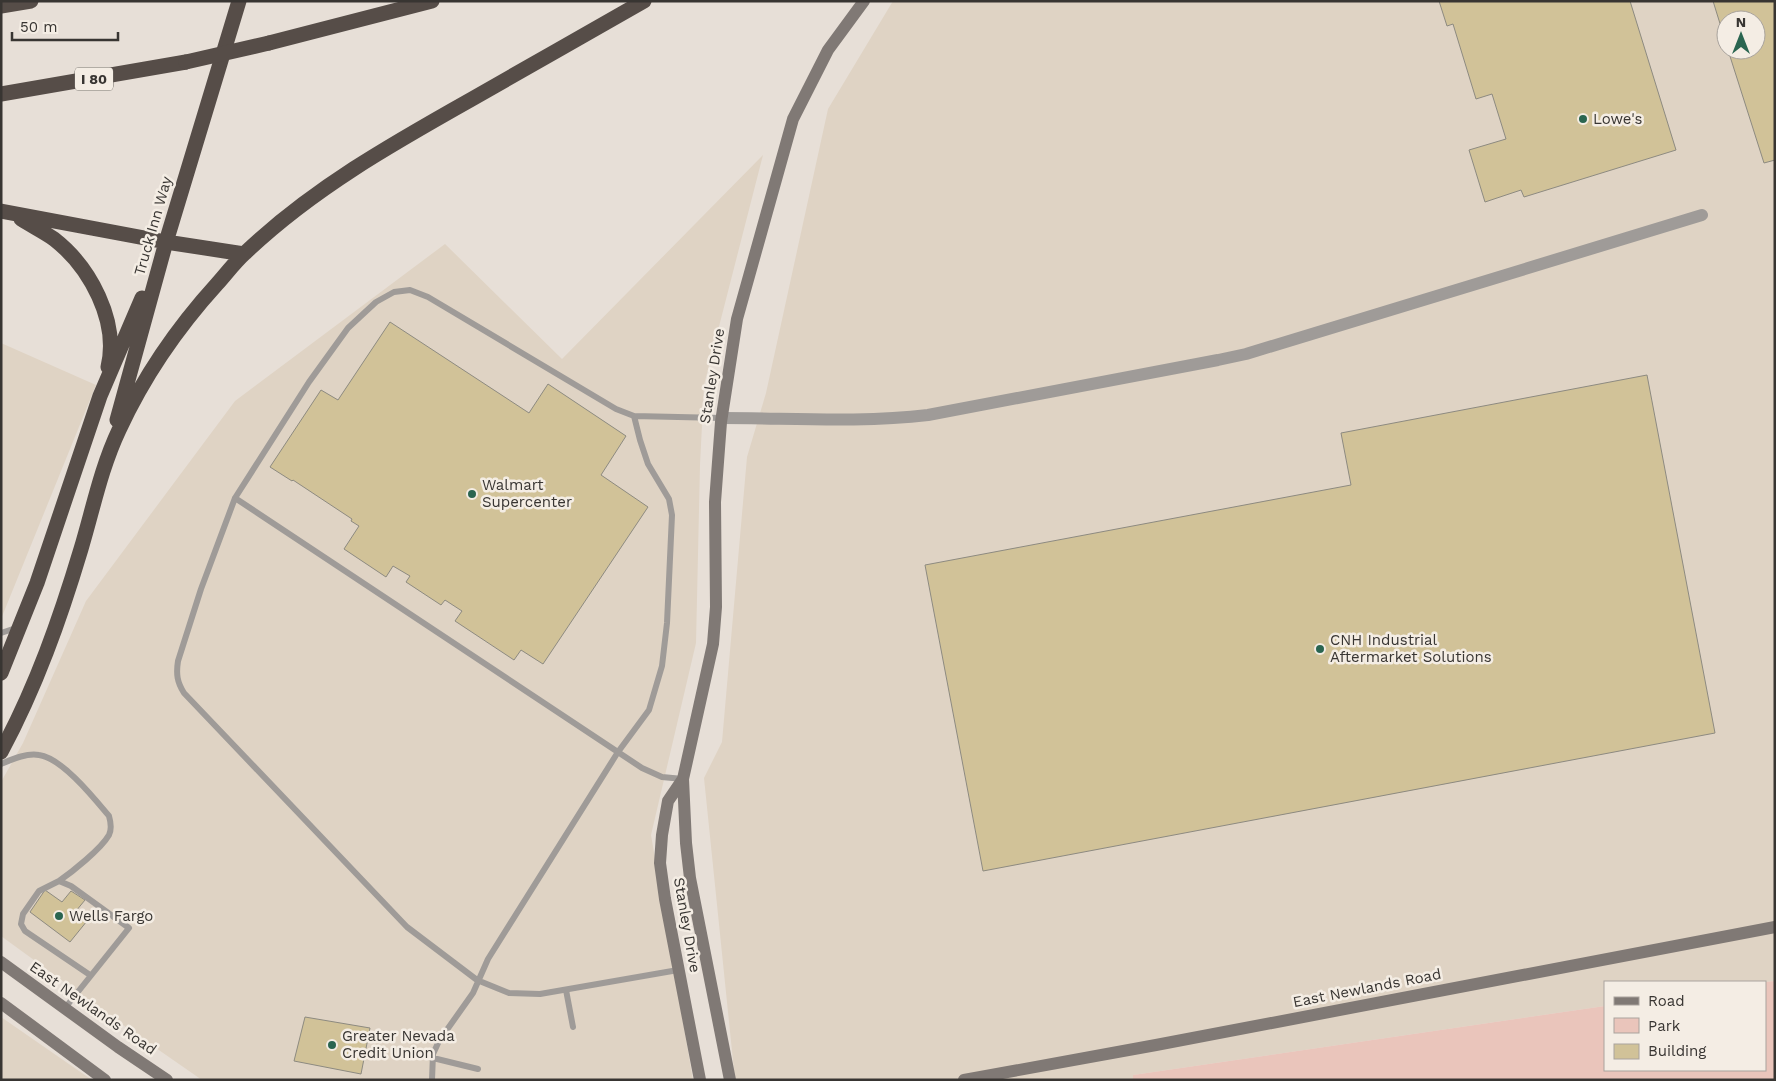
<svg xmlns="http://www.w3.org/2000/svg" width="1776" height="1081" font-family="'Work Sans',sans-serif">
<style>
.built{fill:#dfd3c4;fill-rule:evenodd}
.green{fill:#eac5bb}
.building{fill:#d1c298;stroke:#8d8a80}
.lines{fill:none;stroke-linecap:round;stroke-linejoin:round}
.lane{stroke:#9f9b98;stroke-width:6}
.street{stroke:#9f9b98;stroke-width:12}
.secondary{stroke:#807975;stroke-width:12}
.highway{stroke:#564d48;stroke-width:15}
.highway-bridge{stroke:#564d48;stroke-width:15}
.poi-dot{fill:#2a6550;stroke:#f4ede4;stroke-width:2}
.labels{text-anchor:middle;stroke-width:5;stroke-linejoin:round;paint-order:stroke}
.shield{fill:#f4ede4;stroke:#706c67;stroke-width:1}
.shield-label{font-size:14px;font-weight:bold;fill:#383532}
.poi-label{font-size:15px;fill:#383532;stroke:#f4ede4;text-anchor:start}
.street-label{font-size:15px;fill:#383532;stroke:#f4ede4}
</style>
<rect width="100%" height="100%" fill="#e7dfd7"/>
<path class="built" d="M893 1H1775V981L1765 982H1605V1006L1133 1075V1080H735L704 778 722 742 747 457 766 393 828 109ZM1726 20H1756V50H1726Z
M763 155 704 385 700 465 696 643 651 835 693 1080H202L130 1030 1 936V782L23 743 86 601 235 401 445 244 562 359Z
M1 343 96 385 1 619Z
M1 1017 92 1080H1Z"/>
<path class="green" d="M1775 981V1080H1133V1075L1605 1006V1070H1765V982Z"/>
<path class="building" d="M1439 1H1630L1676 150 1524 197 1521 190 1485 202 1469 150 1506 139 1492 94 1476 99 1453 24 1447 26Z
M1713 1H1775V160L1764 163 1728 50H1756V20H1726V43Z
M390 322 529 413 548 384 626 436 601 475 648 507 543 664 521 650 514 660 455 621 462 611 445 600 441 605 406 582 410 576 393 566 386 577 344 549 359 526 351 521 352 519 293 480 292 481 270 467 321 390 338 400Z
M1647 375 1715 733 983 871 925 565 1351 485 1341 433Z
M45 890 62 902 71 891 85 900 76 911 87 921 70 942 30 912Z
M305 1017 370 1028 361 1074 294 1061Z"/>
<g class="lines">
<path class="lane" d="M235 498 642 768 662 777 683 779
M1 633 16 628
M1 764C13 759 26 753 39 755 62 758 94 798 109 816 111 823 112 829 109 835 101 849 72 872 59 881
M678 970 540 994 509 993 477 980 407 927 184 693C177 682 176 674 178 661L201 589 235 498 309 382 348 328 376 302 394 292 410 290 428 297 616 409 634 416 722 418
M566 990 573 1027
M65 1008 129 928 71 886 59 881 39 891 23 914 21 924 25 931 90 975
M433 1058 478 1069
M432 1080 433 1054 439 1041 473 993 488 959 618 752 649 710 662 666 667 623 672 515 669 499 648 464 640 440 634 416"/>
<path class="street" d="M722 418C790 418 860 423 928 415L1218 360 1246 354 1702 215"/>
<path class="secondary" d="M683 779 668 801 662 835 660 863 665 899 700 1080
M1 962 118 1047 167 1080
M1 1003 105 1080
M730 1080 690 878 686 843 683 779 713 644 716 607 715 502 721 422 737 319 793 119 828 50 864 1
M964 1080 1156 1045 1775 927"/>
<path class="highway" d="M1 6 31 1
M269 43 432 1
M1 94 186 62
M1 211 166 242 244 254
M21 219C32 226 44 232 54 239 90 267 119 321 108 367
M117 420 166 242 239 1
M1 673 37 583 100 396 142 298
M1 752C36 687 60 619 81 549 93 509 101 468 119 430 144 376 177 328 217 284 226 274 235 262 245 253 312 189 392 144 472 99 529 66 587 34 644 1"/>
<path class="highway-bridge" d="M186 62 269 43"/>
</g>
<g class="poi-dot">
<circle cx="1583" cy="119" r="5"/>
<circle cx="472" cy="494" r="5"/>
<circle cx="1320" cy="649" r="5"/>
<circle cx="59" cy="916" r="5"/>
<circle cx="332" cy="1045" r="5"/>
</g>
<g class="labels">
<rect class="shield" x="75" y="67.5" width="38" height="23" rx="4"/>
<g class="shield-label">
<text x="94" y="84">I 80</text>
</g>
<g class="poi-label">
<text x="1593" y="124">Lowe's</text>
<text x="482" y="490">Walmart<tspan x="482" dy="17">Supercenter</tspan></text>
<text x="1330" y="645">CNH Industrial<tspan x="1330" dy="17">Aftermarket Solutions</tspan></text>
<text x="69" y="921">Wells Fargo</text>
<text x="342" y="1041">Greater Nevada<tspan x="342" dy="17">Credit Union</tspan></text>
</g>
<g class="street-label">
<text transform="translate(153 226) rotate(-74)" y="5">Truck Inn Way</text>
<text transform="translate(712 376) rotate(-81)" y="5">Stanley Drive</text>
<text transform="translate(687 925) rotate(80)" y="5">Stanley Drive</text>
<text transform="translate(1367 988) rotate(-11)" y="5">East Newlands Road</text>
<text transform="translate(93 1008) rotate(35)" y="5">East Newlands Road</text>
</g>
</g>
<rect width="1776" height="1081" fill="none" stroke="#383532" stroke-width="5"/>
<rect x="1604" y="981" width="162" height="90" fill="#f4ede4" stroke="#a9a39d"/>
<rect x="1614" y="997" width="25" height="8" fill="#807975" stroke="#a9a39d"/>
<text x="1648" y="1006" font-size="15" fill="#383532">Road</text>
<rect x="1614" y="1018" width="25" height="15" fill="#eac5bb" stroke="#a9a39d"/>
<text x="1648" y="1031" font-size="15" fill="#383532">Park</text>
<rect x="1614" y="1044" width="25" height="15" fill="#d1c298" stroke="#a9a39d"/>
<text x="1648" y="1056" font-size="15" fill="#383532">Building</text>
<g transform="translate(1741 35)"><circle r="24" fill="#f4ede4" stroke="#a9a39d"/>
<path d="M0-4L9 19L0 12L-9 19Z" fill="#2a6550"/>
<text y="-8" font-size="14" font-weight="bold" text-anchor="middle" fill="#383532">N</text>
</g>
<path d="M12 32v8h106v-8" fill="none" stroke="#383532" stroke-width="2.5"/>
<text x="20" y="32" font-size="15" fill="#383532" stroke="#f4ede4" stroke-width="4" paint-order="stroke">50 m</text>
</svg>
